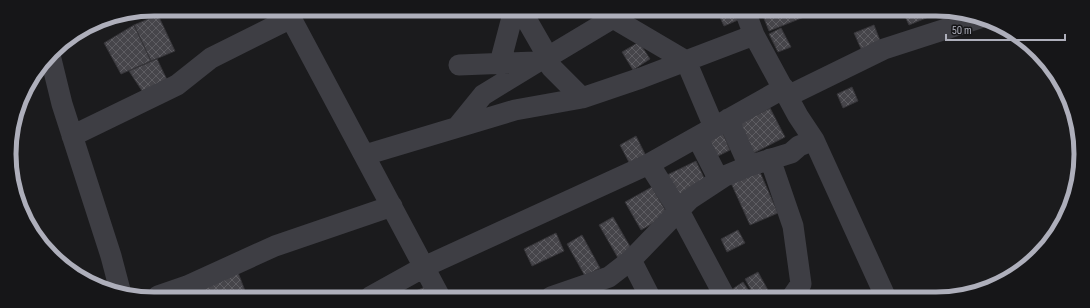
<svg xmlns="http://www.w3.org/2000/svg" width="1090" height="308" font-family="'Sofia Sans Condensed',sans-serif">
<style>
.building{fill:url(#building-cross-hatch);stroke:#363539}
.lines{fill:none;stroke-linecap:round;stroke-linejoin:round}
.minor{stroke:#3e3e44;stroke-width:21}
.rim{fill:none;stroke:#aeafbb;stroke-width:5}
</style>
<defs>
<pattern id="building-cross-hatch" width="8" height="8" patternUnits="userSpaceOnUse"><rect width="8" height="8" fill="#46454a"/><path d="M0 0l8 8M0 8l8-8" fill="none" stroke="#5e5d62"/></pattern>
</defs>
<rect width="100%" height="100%" fill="#1b1b1d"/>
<path class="building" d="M717 11H734L738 20 724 26Z
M761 11H802L804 17 769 31Z
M903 12H929L931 16 909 25Z
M158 15 175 51 151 61 134 25Z
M134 25 151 61 121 74 104 43Z
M874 25 881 43 862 51 854 33Z
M781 28 791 47 778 52 769 34Z
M639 42 650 59 633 70 622 52Z
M157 59 171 88 146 97 129 71Z
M852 87 858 101 843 108 837 94Z
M770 108 785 137 754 153 739 124Z
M722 131 730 150 714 158 705 139Z
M636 136 647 158 631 166 620 145Z
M696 161 706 182 673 198 663 177Z
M759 170 778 213 750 225 731 183Z
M652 187 668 215 641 230 625 202Z
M613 217 632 250 618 258 599 225Z
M738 230 745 243 727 252 721 239Z
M556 233 564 251 532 266 524 249Z
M582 235 600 268 585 276 567 244Z
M237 270 247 296H170Z
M758 272 769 292 759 297H755L745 279Z
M743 282 753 297H735L731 290Z
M427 286 433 297H403Z"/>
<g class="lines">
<path class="minor" d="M286 9 440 297
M521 10 548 57 551 67 582 98
M50 55 62 104 111 256 121 294
M548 57 613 18 686 61 714 127
M500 63 514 10
M459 65 535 62
M788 96 884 49 980 18
M728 119 749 166
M457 127 483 95 537 62
M72 136 177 85 211 58 291 18
M697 137 719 180
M814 140 886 298
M365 155 515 110 582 98 641 78 754 35
M770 159 793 226 801 284 792 297
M649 164 679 211 725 297
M631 260 650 297
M158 296 187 286 275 246 392 206
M370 297 424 267 649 164 784 88
M551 297 609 277 631 260 690 199 725 176 749 166 791 153 799 146 814 140 798 116 754 35 745 11"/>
</g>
<path d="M0 0H1090V308H0ZM154 16H936A138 138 0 0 1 1074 154V154A138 138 0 0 1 936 292H154A138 138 0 0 1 16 154V154A138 138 0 0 1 154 16Z" fill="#161618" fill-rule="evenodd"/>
<path class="rim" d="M154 16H936A138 138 0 0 1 1074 154V154A138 138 0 0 1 936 292H154A138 138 0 0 1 16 154V154A138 138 0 0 1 154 16Z"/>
<path d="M946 34v6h119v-6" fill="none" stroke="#aeafbb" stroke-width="2"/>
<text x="952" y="34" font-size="12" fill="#aeafbb" stroke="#161618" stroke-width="3" paint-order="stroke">50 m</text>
</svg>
